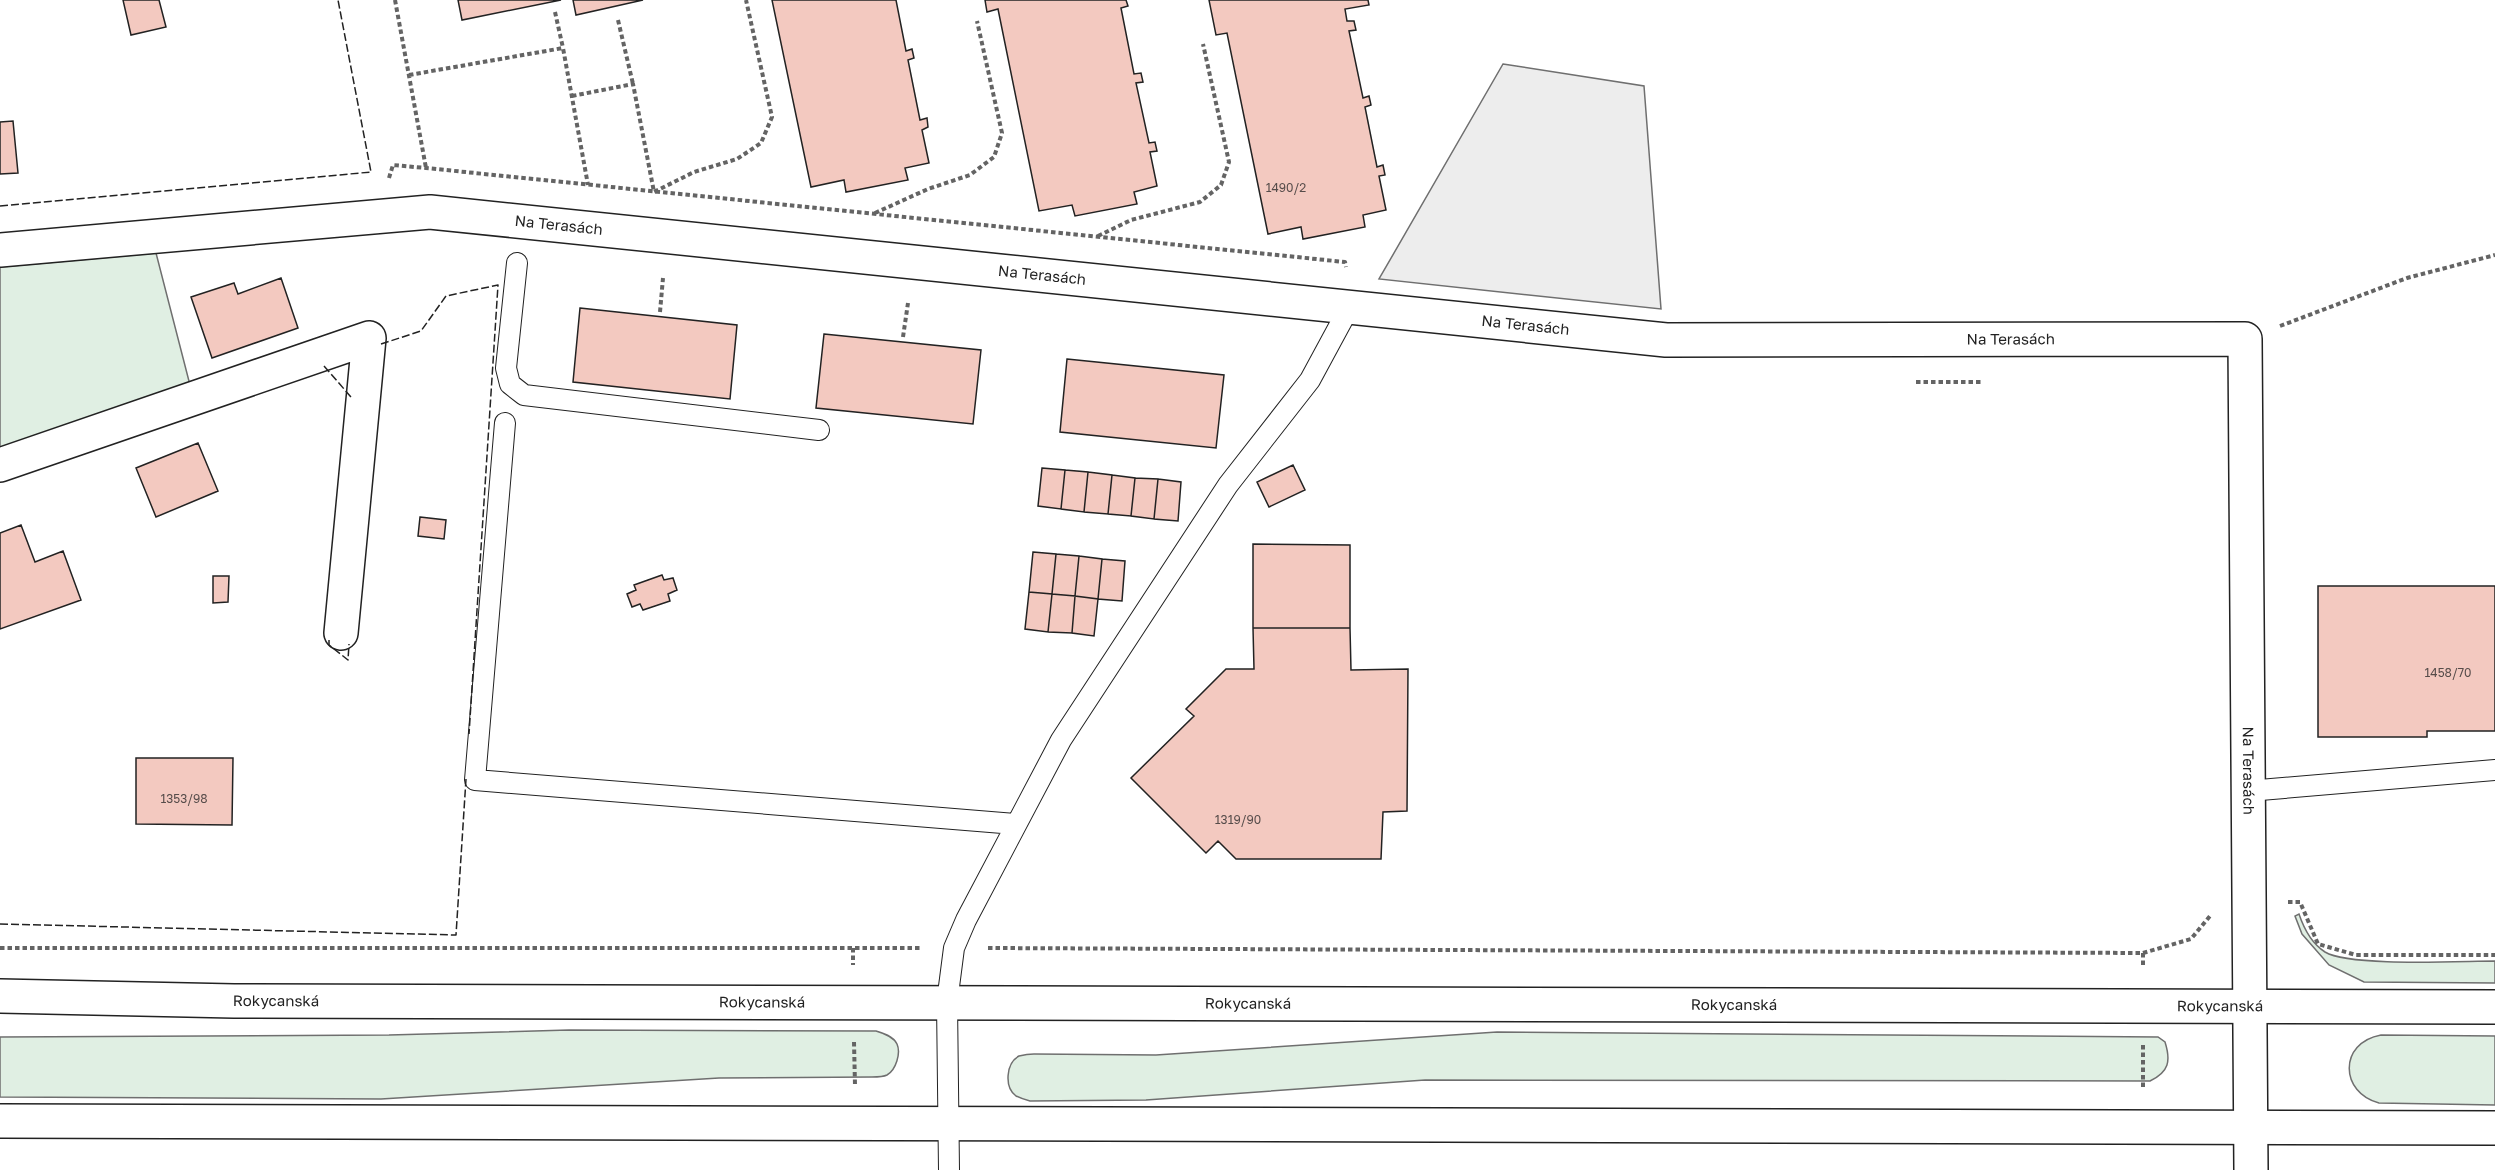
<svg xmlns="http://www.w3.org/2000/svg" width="2495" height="1170" font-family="'Golos Text',sans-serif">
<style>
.green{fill:#e0efe3;stroke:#6f6f6f;stroke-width:1.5}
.parking{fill:#ededed;stroke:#6f6f6f;stroke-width:1.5}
.building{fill:#f3c9c0;stroke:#222;stroke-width:1.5}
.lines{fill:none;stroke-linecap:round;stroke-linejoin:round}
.lane-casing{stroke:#222;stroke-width:22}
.street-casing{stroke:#222;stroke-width:36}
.primary-casing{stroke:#222;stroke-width:36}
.path{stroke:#646464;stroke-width:4;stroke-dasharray:4.5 3;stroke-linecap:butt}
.lane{stroke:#fff;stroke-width:20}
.street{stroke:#fff;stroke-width:33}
.primary{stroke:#fff;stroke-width:33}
.fence{stroke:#222;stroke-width:1.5;stroke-dasharray:8 3;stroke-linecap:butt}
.labels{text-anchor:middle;stroke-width:4.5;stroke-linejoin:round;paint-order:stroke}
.number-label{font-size:12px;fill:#564c4a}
.street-label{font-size:15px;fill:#222;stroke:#fff}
</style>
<rect width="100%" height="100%" fill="#fff"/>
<path class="green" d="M156 253 190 385 0 451V267Z
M2299 914C2304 929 2311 943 2325 952 2350 967 2460 961 2495 961V983L2364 982 2329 965 2302 934 2295 916Z
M569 1030 876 1031C883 1033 893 1036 897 1044 901 1053 896 1070 887 1075 883 1077 876 1077 872 1077L719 1078 381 1099 0 1097V1037L389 1035Z
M1497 1032 2158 1037 2165 1042C2171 1061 2169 1072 2150 1081L1425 1080 1146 1100 1030 1101C1026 1100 1020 1098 1016 1096 1004 1087 1006 1063 1019 1056 1023 1055 1030 1054 1034 1054L1156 1055Z
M2381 1035 2495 1036V1105L2379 1103C2340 1093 2338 1043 2381 1035Z"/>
<path class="parking" d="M1503 64 1644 86 1661 309 1379 279Z"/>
<path class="building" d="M123 0H159L166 27 131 35Z
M458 0H561L462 20Z
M573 0H643L576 15Z
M772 0H896L906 51 912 49 914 58 908 60 920 120 927 118 928 127 922 130 929 163 905 168 908 180 846 192 844 180 811 187Z
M985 0H1126L1128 6 1121 8 1134 74 1141 73 1143 82 1136 83 1149 143 1155 142 1157 151 1150 152 1157 186 1134 192 1137 204 1075 216 1072 205 1039 211 998 9 987 12Z
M1209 0H1368L1369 5 1345 9 1347 21H1354L1356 30 1349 31 1363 98 1369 96 1371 105 1365 107 1377 167 1383 165 1385 175 1379 176 1386 210 1363 215 1365 227 1303 239 1301 227 1268 234 1227 33 1216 35Z
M13 121 18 173 0 174V122Z
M281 278 298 328 212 358 191 297 234 283 238 294Z
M580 308 737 325 730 399 573 382Z
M824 334 981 350 973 424 816 408Z
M1067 359 1224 375 1216 448 1060 432Z
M198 443 218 491 156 517 136 468Z
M1293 465 1305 490 1269 507 1257 482Z
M1042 468 1065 470 1061 509 1038 506Z
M1065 470 1088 472 1084 512 1061 509Z
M1088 472 1112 475 1108 514 1084 512Z
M1112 475 1135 478 1131 516 1108 514Z
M1135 478 1158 479 1154 519 1131 516Z
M1158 479 1181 482 1178 521 1154 519Z
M420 517 446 520 444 539 418 536Z
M21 525 35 562 63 551 81 600 0 629V533Z
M1253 544 1350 545V628H1253Z
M1033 552 1056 554 1052 594 1029 592Z
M1056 554 1079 556 1075 596 1052 594Z
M1079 556 1102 559 1098 599 1075 596Z
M1102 559 1125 561 1122 601 1098 599Z
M662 575 664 580 673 578 677 590 668 594 670 601 643 610 640 604 632 607 627 594 636 590 634 585Z
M213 576H229L228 602 213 603Z
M2318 586H2495V731H2427V737H2318Z
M1029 592 1052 594 1048 632 1025 629Z
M1052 594 1075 596 1072 633 1048 632Z
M1075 596 1098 599 1094 636 1072 633Z
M1253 628H1350L1351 670 1408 669 1407 811 1383 812 1381 859H1236L1218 841 1206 853 1131 778 1194 716 1186 709 1226 669H1254Z
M136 758H233L232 825 136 824Z"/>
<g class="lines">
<g class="lane-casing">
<path id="lane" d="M517 263 506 368 510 384 524 395 819 430
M505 423 475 780 1015 824
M2248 791 2495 770
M949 1170 947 1002 954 948 966 920 1061 740 1228 485 1310 380 1350 306"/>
</g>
<g class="street-casing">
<g id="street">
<path id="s1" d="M0 250 430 212 1666 340 2245 339 2251 1170"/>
<path d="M0 465 369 338 341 633"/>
</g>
</g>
<g class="primary-casing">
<g id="primary">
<path id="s2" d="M0 996 234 1001 2495 1007"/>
<path d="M0 1121 2495 1128"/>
</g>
</g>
<path class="path" d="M395 0 426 168
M555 12 563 48
M618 20 633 84
M409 75 563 48 588 185
M572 96 633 84 654 192 694 172 737 159 761 143 772 117 746 0
M389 178 393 165 426 168 1345 262 1346 267
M875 213 928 189 970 175 994 157 1002 133 977 21
M1098 236 1131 220 1200 202 1221 185 1229 162 1203 44
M660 312 663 278
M2280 326 2407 278 2495 255
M903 337 908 303
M1916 382H1981
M2288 902H2300L2318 944 2356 955H2495
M0 948H920
M853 948V965
M988 948 2143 953 2191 939 2210 916
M2143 953V967
M854 1042 855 1085
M2143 1087V1044"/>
<use href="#lane" class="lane"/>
<use href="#street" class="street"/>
<use href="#primary" class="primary"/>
<path class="fence" d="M0 206 371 172 338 0
M381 344 421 331 446 296 498 285 469 734
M324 366 351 397
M329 640V645L348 660 349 644
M0 924 456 935 466 779"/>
</g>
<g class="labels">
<g class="number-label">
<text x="1286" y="192">1490/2</text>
<text x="2448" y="677">1458/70</text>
<text x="184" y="803">1353/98</text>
<text x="1238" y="824">1319/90</text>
</g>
<g class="street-label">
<text dy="5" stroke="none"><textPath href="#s1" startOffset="561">Na Terasách</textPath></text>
<text dy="5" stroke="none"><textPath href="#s1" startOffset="1047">Na Terasách</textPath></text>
<text dy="5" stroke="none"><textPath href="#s1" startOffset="1533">Na Terasách</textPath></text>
<text dy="5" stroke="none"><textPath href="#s1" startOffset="2019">Na Terasách</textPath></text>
<text dy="5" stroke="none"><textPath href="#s1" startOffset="2685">Na Terasách</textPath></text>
<text dy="5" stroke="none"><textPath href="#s2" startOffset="276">Rokycanská</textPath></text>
<text dy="5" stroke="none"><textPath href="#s2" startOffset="762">Rokycanská</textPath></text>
<text dy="5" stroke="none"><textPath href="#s2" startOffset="1248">Rokycanská</textPath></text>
<text dy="5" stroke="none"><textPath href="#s2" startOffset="1734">Rokycanská</textPath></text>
<text dy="5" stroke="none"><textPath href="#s2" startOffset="2220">Rokycanská</textPath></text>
</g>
</g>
</svg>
